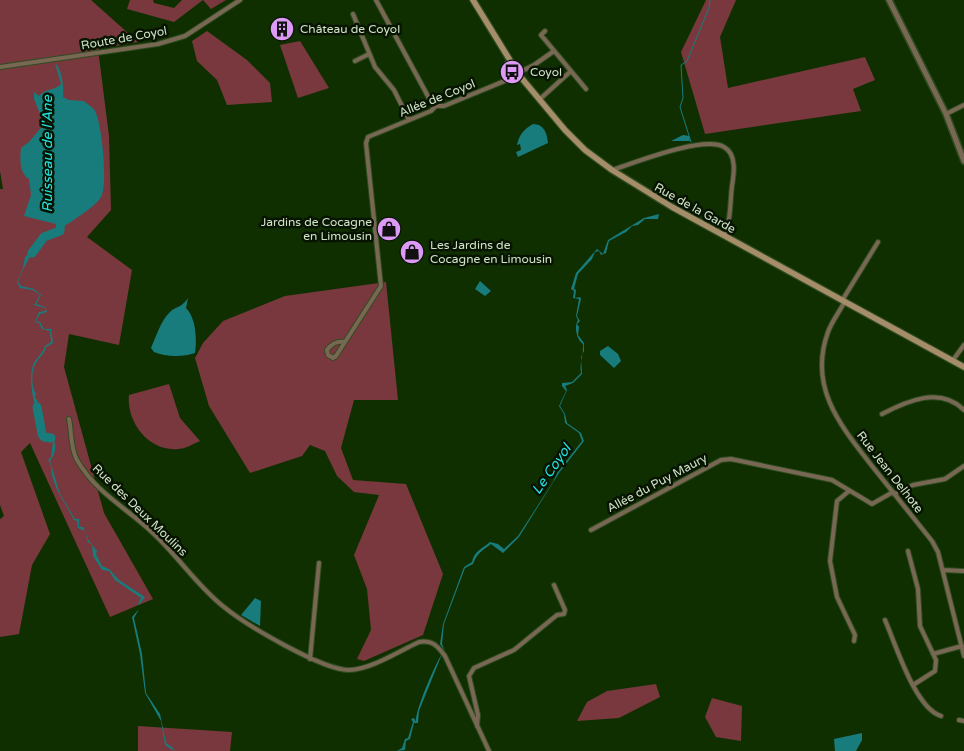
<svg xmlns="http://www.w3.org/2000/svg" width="964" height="751" font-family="'Varela Round',sans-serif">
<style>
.green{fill:#78383d}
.water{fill:#187c7d}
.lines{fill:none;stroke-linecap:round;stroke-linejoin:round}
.stream{stroke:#187c7d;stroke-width:1}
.river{stroke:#187c7d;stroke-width:9}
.minor-casing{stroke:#2f4c20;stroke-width:6}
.tertiary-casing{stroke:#2f4c20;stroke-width:8}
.secondary-casing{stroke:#2f4c20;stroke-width:8}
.minor{stroke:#786853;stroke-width:4}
.tertiary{stroke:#786853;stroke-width:5}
.secondary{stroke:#a68d6a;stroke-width:5.5}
.labels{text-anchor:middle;stroke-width:5;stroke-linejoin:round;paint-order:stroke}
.poi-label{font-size:12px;fill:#d0e3c8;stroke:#071402;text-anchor:start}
.street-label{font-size:12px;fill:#d0e3c8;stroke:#071402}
.water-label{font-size:14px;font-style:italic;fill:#24e4e6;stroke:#071402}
</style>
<rect width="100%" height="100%" fill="#102f00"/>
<path class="green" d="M0 0H91L138 42 98 49 109 136 111 210 87 237 132 270 119 345 69 334 64 367 104 513 153 599 110 617 30 443 21 452 50 534 32 565 19 634 0 637V519L4 516 0 505V189H3L0 171Z
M130 0H153L154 3 174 8 182 0H226L211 9 203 0 174 22 127 9Z
M706 0H736L720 37 728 88 865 57 875 80 853 89 861 111 705 134 681 52Z
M207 31 247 60 270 83 272 102 227 105 217 80 197 61 192 41Z
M300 41 329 88 298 98 280 45Z
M386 282 398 400H354L341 448 353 480 406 484 443 574 423 635 364 661 357 659 371 630 367 589 354 555 379 495 354 492 337 476 325 451 310 445 302 456 250 473 209 406 195 358 203 343 223 321 285 296Z
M169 384 180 418 200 441C193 444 185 449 178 449 149 452 126 422 129 395Z
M656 684 660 697 619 718 577 721 587 702 607 691Z
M712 698 742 706 741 741 716 737 705 717Z
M138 726 232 732 230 751H138Z"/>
<path class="water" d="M55 63C62 69 64 87 63 97L69 100 84 101C87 104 93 107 95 111 102 124 108 184 101 197 97 205 70 223 64 226L24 216 31 195 29 179C19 173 20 159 21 148L29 142 44 124 34 99V92L39 96C46 88 54 91 61 84Z
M533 124C544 124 547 133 548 143L518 157 516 152 521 150 520 144 517 145C519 135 524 129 533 124Z
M683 135 689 136 690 141H671Z
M659 214 658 219H645L638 225 632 226 626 232 609 241 606 253 601 255 599 251 595 252 592 259 578 274 574 289 576 290 575 298 580 297 581 299 577 316 580 321 577 324 579 327 578 335 584 343V351L581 357 582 374 573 383 565 386 567 390 560 406 565 414 567 423 581 433 584 441 559 473 519 537 503 553 491 544C482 551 477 553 473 564L465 568 444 624 442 644 445 651 440 644 443 624 464 567 472 562C474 551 482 549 490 542L498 544 504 549 518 536 553 482 557 473 582 441 579 433 565 423 564 414 559 406 566 391 562 386V383L572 382 581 373C579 362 584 355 583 344 576 339 574 326 578 320L576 316 579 299 573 298 574 291 571 289 576 273 597 249 603 254 608 240 644 218Z
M59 229 62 232C56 234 50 234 44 238 36 245 22 269 18 282L21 286 34 289 41 295 36 304 45 307 47 312 40 314 36 321 40 322 44 329H51L53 343 46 347C44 355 39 357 36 363 31 370 31 386 36 394L35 397 38 402V418C34 402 28 381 33 365 36 358 41 356 45 346L51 342 50 331 42 329 39 323 35 322 39 312 45 311V308L34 305 40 295 33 290 20 288 17 282 23 268 25 257 39 245 42 237 56 232Z
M480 281 491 291 485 296 475 289Z
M188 298 186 308C196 318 197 339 195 353 183 357 166 357 154 352L151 348C156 337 161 320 170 312 178 305 180 309 188 298Z
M608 346 618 354 621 361 614 368 600 355V351Z
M42 434 52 436C58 447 55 454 50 461L60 494 75 519H79V527H83L89 541 97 551 96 554 102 566 109 569 119 580 145 597 139 605 138 604 141 598 115 580 109 571 102 570 93 556 92 545 88 542 85 531 78 528 77 521 74 520C66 504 56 492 52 475 51 469 52 465 48 460L51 457 53 442 48 437 43 439Z
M255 598 261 601 260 626 241 615Z
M139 609 134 618 142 654 146 693 160 714 166 743 173 748 174 751 165 745 161 721 145 693 140 654 132 617Z
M442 654 419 711 418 723H414L410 739 406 741 405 750 397 751 402 748 405 739 408 738 413 722 411 719 414 718 416 722C414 713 436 662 442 654Z
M862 733V740L856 751H835L834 739Z"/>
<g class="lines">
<path class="stream" d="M691 142 680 107 683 98 681 65 687 61 709 8 710 0"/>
<path class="river" d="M32 253 44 237 60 231 61 214
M37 407 42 434 44 437 51 438"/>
<g class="minor-casing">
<path id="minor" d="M376 0 430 100 436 106
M353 14 375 67 394 90 409 120
M545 31 541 35 586 89
M355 61 369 54
M0 67 158 44 185 36 240 0
M518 73 534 65 554 51
M540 99 571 71
M946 114 964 105
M612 170C634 163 704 135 724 147 737 154 734 174 732 186 730 202 731 222 724 236
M843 299 878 242
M845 301C840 311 832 321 828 332 808 387 840 425 872 466 892 491 912 516 932 541L938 552 964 656
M345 342C337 341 332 343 327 350L328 355 333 358 336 356 381 286 366 143 368 137 431 111 436 106H444L519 75
M953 360 964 345
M882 414C907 401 940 386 964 410
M69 419C72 433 70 447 77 460 96 493 127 508 153 533 178 556 197 586 224 607 246 625 322 670 349 670 370 670 399 651 419 642 432 640 437 645 445 656L489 751
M849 491 837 501 830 561 837 597 855 635 854 641
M894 494 913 485 945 479 964 466
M591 530 721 460 731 459 832 480 872 504 893 492
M908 551 918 589 920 626 936 660 935 671 913 685
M943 570 964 571
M885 620C896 645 915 708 941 716
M933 654 962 646
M310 659 319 563
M959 720 964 721
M477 726 478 715 469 676 474 668 514 650 557 615 564 614 565 610 554 585"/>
</g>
<g class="tertiary-casing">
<path id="tertiary" d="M889 0 946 114 964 161"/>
</g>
<g class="secondary-casing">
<path id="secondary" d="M473 0 519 75 565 130 585 150 612 170 672 207 964 367"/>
</g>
<use href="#minor" class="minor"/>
<use href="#tertiary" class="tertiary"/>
<use href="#secondary" class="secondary"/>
</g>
<defs>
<g id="building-disc" transform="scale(1.25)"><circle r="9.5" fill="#dc99f5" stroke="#071402"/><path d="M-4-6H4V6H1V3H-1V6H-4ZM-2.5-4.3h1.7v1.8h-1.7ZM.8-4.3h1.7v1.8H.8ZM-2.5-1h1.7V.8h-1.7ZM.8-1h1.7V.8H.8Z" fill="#111"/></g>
<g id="bus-disc" transform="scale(1.25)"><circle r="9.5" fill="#dc99f5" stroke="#071402"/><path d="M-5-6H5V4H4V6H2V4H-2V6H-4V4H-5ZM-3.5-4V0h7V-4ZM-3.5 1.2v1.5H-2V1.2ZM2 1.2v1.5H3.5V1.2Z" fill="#111"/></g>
<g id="shop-disc" transform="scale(1.25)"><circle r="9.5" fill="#dc99f5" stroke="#071402"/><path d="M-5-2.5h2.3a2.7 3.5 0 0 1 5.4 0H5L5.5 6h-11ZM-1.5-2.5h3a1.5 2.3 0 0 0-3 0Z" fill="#111"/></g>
</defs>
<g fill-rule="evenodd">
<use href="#building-disc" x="282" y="29"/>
<use href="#bus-disc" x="512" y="72"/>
<use href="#shop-disc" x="389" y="229"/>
<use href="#shop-disc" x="412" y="252"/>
</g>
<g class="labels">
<g class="poi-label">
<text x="300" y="33">Château de Coyol</text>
<text x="530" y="76">Coyol</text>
<text x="372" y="226" text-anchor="end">Jardins de Cocagne<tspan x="372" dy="14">en Limousin</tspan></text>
<text x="430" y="249">Les Jardins de<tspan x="430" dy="14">Cocagne en Limousin</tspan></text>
</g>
<g class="street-label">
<text transform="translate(124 38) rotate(-10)" y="4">Route de Coyol</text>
<text transform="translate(437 98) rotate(-22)" y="4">Allée de Coyol</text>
<text transform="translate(695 208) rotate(29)" y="4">Rue de la Garde</text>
<text transform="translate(890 472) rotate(52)" y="4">Rue Jean Delhote</text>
<text transform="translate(657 483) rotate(-28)" y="4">Allée du Puy Maury</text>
<text transform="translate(140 510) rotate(44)" y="4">Rue des Deux Moulins</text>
</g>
<g class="water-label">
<text transform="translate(47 154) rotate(-90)" y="5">Ruisseau de l'Ane</text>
<text transform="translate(551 469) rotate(-55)" y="5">Le Coyol</text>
</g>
</g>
</svg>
